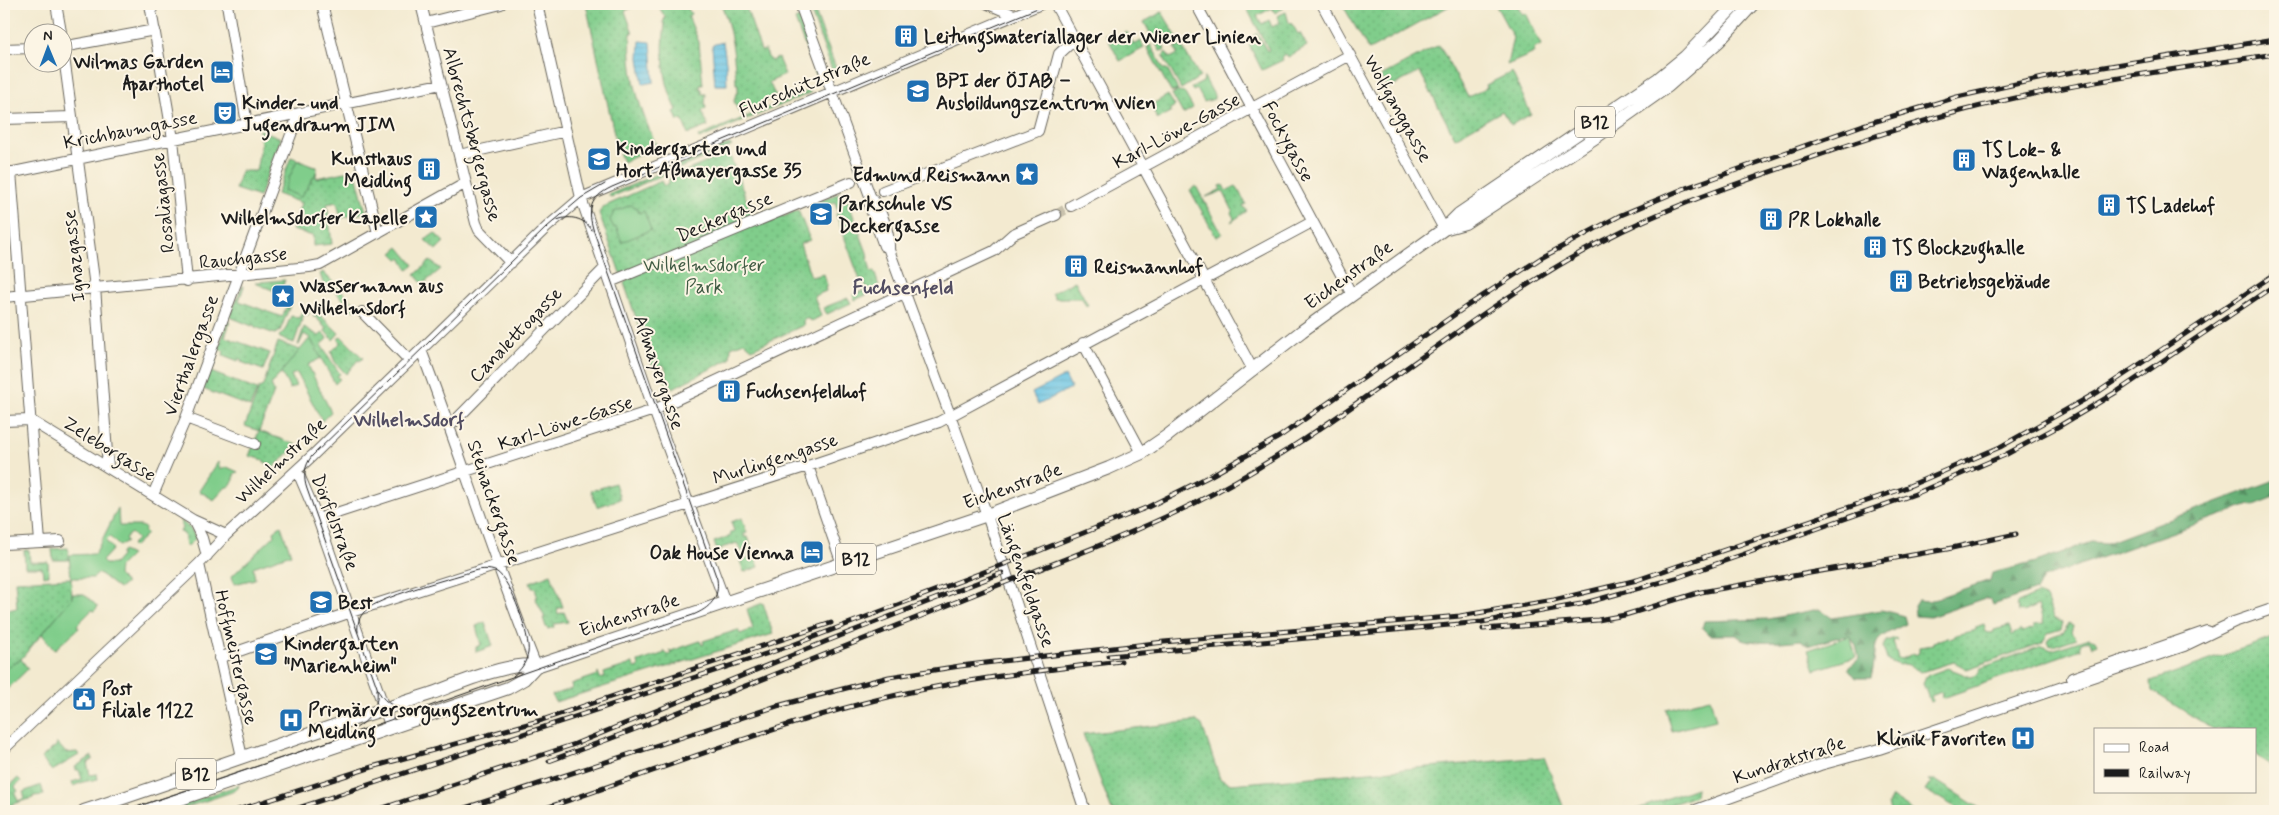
<svg xmlns="http://www.w3.org/2000/svg" width="2279" height="815" font-family="Mynerve,sans-serif">
<style>
.grass{fill:url(#grass-dots);stroke:#4e7454}
.forest{fill:url(#forest-firs);stroke:#42664a}
.garden{fill:#80cd8b;stroke:#4e7454}
.water{fill:url(#water-rules);stroke:#427080}
.lines{fill:none;stroke-linecap:round;stroke-linejoin:round}
.minor-tunnel{stroke:#c8c1ac;stroke-width:10;stroke-dasharray:10 5;stroke-linecap:butt}
.minor-casing{stroke:#67645b;stroke-width:12}
.major-casing{stroke:#67645b;stroke-width:14}
.minor{stroke:#fff;stroke-width:10}
.major{stroke:#fff;stroke-width:12}
.tram{stroke:#1c1c1c;stroke-width:1}
.rail-casing{stroke:#1c1c1c;stroke-width:5}
.rail{stroke:#fcf5e5;stroke-width:3;stroke-dasharray:9;stroke-linecap:butt}
.labels{text-anchor:middle;stroke-width:4;stroke-linejoin:round;paint-order:stroke}
.shield{fill:#fcf5e5;stroke:#5f5d58;stroke-width:1}
.shield-label{font-size:18px;font-weight:bold;fill:#1c1c1c}
.poi-label{font-size:19px;font-weight:bold;fill:#1c1c1c;stroke:#fcf5e5;text-anchor:start}
.street-label{font-size:19px;fill:#1c1c1c;stroke:#fcf5e5}
.park-label{font-size:19px;fill:#3f5a43;stroke:#fcf5e5}
.neighbourhood-label{font-size:20px;font-weight:bold;fill:#524d62;stroke:#fcf5e5}
</style>
<defs>
<pattern id="grass-dots" width="8" height="8" patternUnits="userSpaceOnUse" patternTransform="scale(1.25)"><rect width="8" height="8" fill="#80cd8b"/><path d="M2 2h.1M6 6h.1" fill="none" stroke="#6eaf77" stroke-width="1.8" stroke-linecap="round"/></pattern>
<pattern id="forest-firs" width="22" height="20" patternUnits="userSpaceOnUse" patternTransform="scale(1.25)"><rect width="22" height="20" fill="#68b077"/><path d="M5 1l3.5 6h-7zM16 11l3.5 6h-7z" fill="#558e61"/></pattern>
<pattern id="water-rules" width="6" height="5" patternUnits="userSpaceOnUse" patternTransform="scale(1.25)"><rect width="6" height="5" fill="#67c4e5"/><path d="M0 2.5h6" fill="none" stroke="#59a8c4"/></pattern>
</defs>
<rect width="100%" height="100%" fill="#fcf5e5"/>
<filter id="ink" filterUnits="userSpaceOnUse"><feTurbulence type="fractalNoise" baseFrequency=".02" numOctaves="2"/><feDisplacementMap in="SourceGraphic" scale="10" xChannelSelector="R" yChannelSelector="G"/><feConvolveMatrix kernelMatrix="1 2 1 2 8 2 1 2 1" color-interpolation-filters="sRGB"/></filter>
<filter id="wash" filterUnits="userSpaceOnUse"><feTurbulence type="fractalNoise" baseFrequency=".0096" numOctaves="4" result="noise"/><feDisplacementMap in="SourceGraphic" scale="20" xChannelSelector="R" yChannelSelector="G"/><feGaussianBlur stdDeviation="1.12" result="paint"/><feColorMatrix in="noise" values="0 0 0 0 0 0 0 0 0 0 0 0 0 0 0 0 0 1.4 0 .05"/><feComposite in="paint" operator="in"/></filter>
<g filter="url(#wash)">
<rect width="100%" height="100%" fill="#f3ead0"/>
<path class="grass" d="M586 4 638 5 625 11 633 33H631C628 75 640 110 657 147L623 162 617 147Z
M657 4H680L682 9 687 7 691 14 688 16 699 42 703 85H700V89H702V94H706L705 104 706 108 702 111 708 126 688 134 682 119 678 121 674 112 677 110C663 83 661 54 665 24L663 23 665 17Z
M717 4H745L761 51 765 50 770 61 778 58 785 75 769 82 776 97 739 113 734 101 736 93H738V84H736C735 57 731 27 721 4Z
M808 4H812L837 71 835 73H833Z
M1248 4C1260 4 1276 1 1284 8L1275 13 1272 8 1257 16 1262 24 1269 20 1272 27 1280 23 1277 16 1286 12 1289 23 1292 24 1298 34 1300 33 1307 46 1288 57 1286 54 1282 57 1283 60 1262 70 1249 45 1253 43 1251 38 1257 33 1267 51 1269 50 1245 5Z
M1342 4H1453L1369 50Z
M1495 4H1517L1522 14 1526 13 1541 45 1534 49V53L1507 65 1513 37Z
M1162 12 1178 39 1177 43 1174 45 1171 40 1163 44 1165 50 1160 51 1144 22Z
M799 18 821 79 818 81 795 20Z
M1110 32 1114 39 1127 32 1134 45 1141 41 1144 48 1120 61 1105 34Z
M1151 45 1164 69H1167L1178 90 1171 92 1147 47Z
M1439 45 1468 97 1487 88 1486 85 1512 72 1531 114 1511 125 1502 111 1455 138 1420 72 1388 88 1381 76Z
M1178 46 1183 48 1200 77 1181 89 1163 56 1166 52 1170 58 1178 54 1175 48Z
M810 90V93L699 139 698 137Z
M1179 91 1184 92 1193 108 1183 114 1172 94Z
M1168 95 1175 106 1170 109 1171 112 1157 119 1151 105Z
M259 129 281 138 259 197 235 189 241 171H256L261 145Z
M729 144 732 146 611 197 608 195Z
M729 153 753 217 779 206 783 217 798 210 810 240 800 244 811 277 824 274 827 286 825 287 826 291 814 296 821 316 812 321 805 318 803 322 804 325 752 349 744 342 731 347 730 359 673 388 663 379 667 374 664 365 653 368 624 283 629 278 620 273 599 213 603 207 661 181 664 186 669 184V178Z
M291 157 317 167 316 178 355 170 366 212 341 218 337 202 327 204 332 244 313 246V236L292 230 301 203 277 194Z
M1223 185 1226 191 1236 186 1246 204 1243 206 1247 211 1231 222 1234 218 1231 213 1233 211 1223 191 1206 197 1221 189 1220 186Z
M1196 186 1222 234 1216 237 1190 190Z
M844 191 869 258 868 259 871 272 874 271 880 289 855 300 853 295 867 289 863 279 860 280 836 214 839 213 835 202 821 207 818 202Z
M435 233 444 242 436 250 425 240Z
M430 261 441 269 423 284 415 275Z
M323 272 358 307 354 311 332 288 324 286 320 274Z
M285 280 280 293 255 283 257 282Z
M1075 281 1088 305 1086 306 1082 298H1055L1052 293Z
M242 286H244L239 301 282 317 288 303H291L280 331 275 334 255 327 253 324 252 326 230 317Z
M848 298 851 303 827 314 823 308Z
M303 309 310 311 308 315 304 314 294 343 280 338 279 336 285 330 291 316 299 318Z
M314 313 319 314 339 333 333 340 325 331 326 329 316 317H313Z
M228 321 230 322 225 337 270 353 263 370 241 362 242 359H239L238 361 223 355 224 351 218 349Z
M304 327 319 336 323 333 328 339 321 345 340 374 337 376 340 379 335 384 310 338 304 334 299 345H298Z
M341 336 363 358 360 361 358 360 346 374 335 362 331 352 341 342 338 339Z
M278 342 300 350 271 385 274 392 259 431 297 445 271 470 270 464 264 462V460L249 456 259 431 245 426 259 388 263 386Z
M215 357 217 358 211 372 257 390 250 407 203 389Z
M615 483 620 499 597 507 591 491Z
M742 518 747 533 744 534V537H748L759 567 744 572 740 561 752 557 751 554 744 555 737 543 721 548V550L717 551 714 542 731 536 730 533 734 531 731 522Z
M180 520 191 529 196 538 188 546 186 545 184 534 180 532 182 528Z
M68 548 69 560H53L52 549Z
M24 550H29L30 562H48L49 575 43 576 42 567H25Z
M551 574 563 607 557 609 558 614 564 612 568 622 554 624V627L548 629 546 627 543 618H545L535 597 537 596 535 588H532L530 582Z
M71 578 72 598 21 659 4 670V611L17 608 15 581Z
M2037 594 2046 598 2053 617 2063 623 2061 629 2048 633 2042 643 1967 669 1954 662 1921 672C1912 668 1909 662 1899 665L1887 660 1883 647 1886 641 1895 638 1898 640 1893 641 1898 658 1902 659 1914 653 1915 655 1919 653V647L1933 645V642L1948 637 1950 639 1955 637V635L1976 630V627L1984 624 1986 632 1990 633 1994 632V630L2009 626 2012 635 2021 630 2022 632 2034 628V625L2044 624 2038 605 2023 612 2022 611 2019 612 2016 604Z
M763 603 773 634 555 702 552 695 572 689 571 684 598 675V673L601 679 605 677 604 673 631 664 632 662 635 668 639 667 638 662 665 653 664 651 668 655 671 654 669 650 671 651 700 641 702 645 704 644 703 641 738 630 740 634 753 629 747 609Z
M485 622 493 646 476 652V647L481 645 476 626Z
M2068 624 2073 626 2071 632 2077 638 2053 646 2049 645 2047 641 2050 637 2064 632Z
M2275 637V768L2255 755V729H2213L2152 691 2151 681Z
M2089 638 2095 640 2097 644 2092 646 2089 640 2080 644 2081 649 1943 698 1941 692 1931 696 1933 701 1930 702 1923 683 1926 676 1948 668 1971 677 1977 675 1981 668 2042 646 2052 650Z
M1196 721 1202 725 1220 779 1231 784 1544 757 1565 811H1112L1083 734Z
M57 743 66 753 77 752 79 755 52 771 41 758 56 746Z
M92 756 93 759 87 763 90 775 97 774 98 779 83 782 73 786 72 782 82 779 79 770H76L75 767Z
M18 778 21 781 15 787 18 791 15 793 18 801 25 798 23 792 41 785 44 795 33 796V798C25 800 8 805 4 809V795L7 792 5 790Z
M1928 780H1935L1984 811H1962L1938 797 1937 798 1925 791 1931 782Z
M239 785 238 788 232 792 175 811H162Z
M1696 788 1695 796 1652 811H1632Z
M1892 797 1913 811H1890L1888 804Z"/>
<path class="forest" d="M2275 480V497L2252 506 2250 505 2043 578 2037 590 1993 605 1991 600 1985 598 1930 617 1915 616 1914 606 1918 600 1928 601 1990 580 1992 573 2036 562 2091 542 2107 543Z
M1819 609 1832 618 1882 610 1904 616 1906 624C1864 644 1881 639 1871 678H1856L1848 668 1859 659 1856 646 1850 636 1839 637 1808 646 1801 640C1785 642 1748 646 1736 635H1709L1702 628 1704 621 1768 619Z"/>
<path class="garden" d="M1204 77 1214 95V99L1204 102 1197 89 1193 91 1191 88 1203 82Z
M297 160 317 168 316 173 301 197 284 190Z
M631 205 637 208 639 213 644 211 651 230 622 242 616 227 614 228 610 220 614 212Z
M399 247 414 265 408 270 401 258 398 259 392 253Z
M310 338 321 358 308 365 331 412 322 421 297 373 291 375 296 386 290 389 282 374 278 376Z
M218 462 220 470 227 467 238 472 234 474V480L229 487H226L214 500 199 491Z
M118 508 119 526H141L146 529 144 531 147 534 133 547 131 545 137 539 131 533 125 538 127 541 119 546 110 537 106 541 113 549 102 561 105 564H114L121 556V553L123 551 131 555 119 567 118 575 126 583 119 589 99 573 93 578H71L69 555 95 554Z
M281 526 291 554 253 567 255 579 234 584 232 576 275 535 274 531Z
M72 594H84L98 607 94 611 92 610 77 625 79 628 54 650 42 634 72 598Z
M1850 636 1856 657 1815 670 1808 650Z
M21 659 28 669 4 692V670Z
M1710 698 1716 720 1672 731 1666 709Z"/>
<path class="water" d="M640 41 651 42 654 82 643 84 639 58Z
M723 42 726 62 727 85H715L712 45Z
M1065 376 1071 388 1038 405 1032 393Z"/>
</g>
<g filter="url(#ink)">
<g class="lines">
<path class="minor-tunnel" d="M1056 215 1071 206"/>
<g class="minor-casing">
<path id="minor" d="M56 4 61 32
M150 4 173 139 187 281
M227 4 247 124
M322 4 378 233
M421 4 476 223 479 230 511 263
M537 4 581 198 654 410 725 602
M800 4 870 196V207L884 246
M988 4 1014 15
M1055 4 1253 370
M1196 4 1352 295
M1322 4 1444 229
M426 23 501 4
M62 42 95 287 108 467
M62 47 155 30
M4 49 32 48
M4 119 72 117
M459 155 566 131
M11 172 40 542
M4 174 441 84
M883 191 1038 131 1059 54 1074 40
M870 196C881 209 890 232 889 250L987 515 1085 811
M1071 206 1350 55
M610 282 851 182
M4 297 309 267 320 265 466 183
M362 312 410 361
M1083 343 1142 453
M421 350C461 455 494 562 536 666
M186 418 255 444
M4 421 30 420 193 520 226 535
M450 426 605 268
M808 466 842 564
M297 470 318 519 391 728
M153 495 186 418 299 113
M318 519 654 410 994 251 1013 234 1056 215
M193 520 202 538 207 556
M4 544 60 541
M199 564 242 757
M2228 624 2275 608
M219 658 351 612 808 466 939 422 1312 222
M2072 678 2207 631
M4 749 199 564 226 535 312 456 547 227 581 198 1041 4
M1693 811 1820 765 1879 749 2184 646 2234 622"/>
</g>
<g class="major-casing">
<path id="major" d="M1447 228 1465 223 1596 137 1668 86 1719 41 1753 4
M84 811C200 773 314 731 430 694 455 685 511 661 536 666L987 515 1109 468 1142 453 1167 436 1302 331 1444 229 1459 214 1658 79 1685 57 1736 4
M145 811 508 688 524 679 536 666"/>
</g>
<use href="#minor" class="minor"/>
<use href="#major" class="major"/>
<path class="tram" d="M555 221C569 214 584 218 592 230
M358 632C357 624 359 617 365 611 378 597 449 579 470 572 479 569 489 568 497 572 511 581 531 637 528 653 526 663 521 670 513 676
M413 709C398 709 385 705 378 690L307 489C303 478 304 466 312 456L547 227 581 198 605 184
M354 729C370 721 379 707 377 689
M110 811 129 805
M124 811C315 749 503 678 693 615 710 608 720 598 717 579L594 232C587 210 589 198 612 187L1047 4"/>
<g class="rail-casing">
<path id="rail" d="M1483 629 1598 620 1625 615 1701 592 1947 549 2016 534
M1109 656 1482 622 1581 604 1676 578 1915 494 2005 455 2061 425 2118 391 2275 285
M549 761 612 738C731 692 850 645 968 597 1044 567 1122 539 1195 503 1340 430 1459 317 1602 241 1661 210 1724 188 1787 166 1845 146 1902 126 1961 111 2064 84 2170 70 2275 54
M235 811 372 767 542 720 831 623
M289 811 790 646 1036 552 1148 507 1210 476 1279 437 1467 306 1541 258 1621 215 1683 189 1863 125 1957 97 2061 74 2275 39
M374 811 575 744 827 641 1002 573
M456 811 777 706 889 677 960 666 1164 642 1460 616 1554 600 1637 580 1902 489 2000 447 2098 392 2275 274
M537 811C646 775 753 732 864 703 948 681 1034 671 1121 661"/>
</g>
<use href="#rail" class="rail"/>
</g>
</g>
<defs>
<g id="building-square" transform="scale(1.25)"><rect x="-9" y="-9" width="18" height="18" rx="4" fill="#1f6fb2" stroke="#fcf5e5"/><path d="M-4-6H4V6H1V3H-1V6H-4ZM-2.5-4.3h1.7v1.8h-1.7ZM.8-4.3h1.7v1.8H.8ZM-2.5-1h1.7V.8h-1.7ZM.8-1h1.7V.8H.8Z" fill="#fff"/></g>
<g id="hotel-square" transform="scale(1.25)"><rect x="-9" y="-9" width="18" height="18" rx="4" fill="#1f6fb2" stroke="#fcf5e5"/><path d="M-6-4.5h1.5V1H6V5H4.5V3h-9V5H-6ZM-4 0a1.8 1.8 0 1 1 3.6 0ZM.5 0V-2.5h3Q6-2.5 6 0Z" fill="#fff"/></g>
<g id="university-square" transform="scale(1.25)"><rect x="-9" y="-9" width="18" height="18" rx="4" fill="#1f6fb2" stroke="#fcf5e5"/><path d="M0-5L7-2L0 1L-7-2ZM-4 1L0 2.5L4 1V4Q0 6-4 4Z" fill="#fff"/></g>
<g id="theatre-square" transform="scale(1.25)"><rect x="-9" y="-9" width="18" height="18" rx="4" fill="#1f6fb2" stroke="#fcf5e5"/><path d="M-5-5.5Q0-4 5-5.5V0Q5 5 0 6Q-5 5-5 0ZM-3.3-2.5H-1v1.5H-3.3ZM1-2.5H3.3v1.5H1ZM-2.8 1Q0 5.5 2.8 1Z" fill="#fff"/></g>
<g id="school-square" transform="scale(1.25)"><rect x="-9" y="-9" width="18" height="18" rx="4" fill="#1f6fb2" stroke="#fcf5e5"/><path d="M0-5L7-2L0 1L-7-2ZM-4 1L0 2.5L4 1V4Q0 6-4 4Z" fill="#fff"/></g>
<g id="sight-square" transform="scale(1.25)"><rect x="-9" y="-9" width="18" height="18" rx="4" fill="#1f6fb2" stroke="#fcf5e5"/><path d="M0-6L1.8-2.2L6-1.7L2.9 1.2L3.7 5.4L0 3.3L-3.7 5.4L-2.9 1.2L-6-1.7L-1.8-2.2Z" fill="#fff"/></g>
<g id="civic-square" transform="scale(1.25)"><rect x="-9" y="-9" width="18" height="18" rx="4" fill="#1f6fb2" stroke="#fcf5e5"/><path d="M-.6-6.5H3V-4.5H.6V-3L4-1V1h2V6H-6V1h2V-1L-.6-3ZM-1.2 2.5V6h2.4V2.5Z" fill="#fff"/></g>
<g id="hospital-square" transform="scale(1.25)"><rect x="-9" y="-9" width="18" height="18" rx="4" fill="#1f6fb2" stroke="#fcf5e5"/><path d="M-5-5h3v3.5h4V-5h3V5h-3V1.5h-4V5h-3Z" fill="#fff"/></g>
</defs>
<g fill-rule="evenodd">
<use href="#building-square" x="906" y="36"/>
<use href="#hotel-square" x="222" y="72"/>
<use href="#university-square" x="918" y="91"/>
<use href="#theatre-square" x="225" y="113"/>
<use href="#school-square" x="599" y="159"/>
<use href="#building-square" x="1964" y="160"/>
<use href="#building-square" x="429" y="169"/>
<use href="#sight-square" x="1027" y="174"/>
<use href="#building-square" x="2109" y="205"/>
<use href="#school-square" x="821" y="214"/>
<use href="#sight-square" x="426" y="217"/>
<use href="#building-square" x="1771" y="219"/>
<use href="#building-square" x="1875" y="247"/>
<use href="#building-square" x="1076" y="266"/>
<use href="#building-square" x="1901" y="281"/>
<use href="#sight-square" x="283" y="296"/>
<use href="#building-square" x="729" y="391"/>
<use href="#hotel-square" x="812" y="552"/>
<use href="#university-square" x="321" y="602"/>
<use href="#school-square" x="266" y="654"/>
<use href="#civic-square" x="84" y="699"/>
<use href="#hospital-square" x="291" y="720"/>
<use href="#hospital-square" x="2023" y="738"/>
</g>
<g class="labels">
<g class="shield">
<rect x="1575" y="106.5" width="40" height="31" rx="4"/>
<rect x="836" y="543.5" width="40" height="31" rx="4"/>
<rect x="176" y="758.5" width="40" height="31" rx="4"/>
</g>
<g class="shield-label">
<text x="1595" y="128">B12</text>
<text x="856" y="565">B12</text>
<text x="196" y="780">B12</text>
</g>
<g class="poi-label">
<text x="924" y="43">Leitungsmateriallager der Wiener Linien</text>
<text x="204" y="68" text-anchor="end">Wilmas Garden<tspan x="204" dy="22">Aparthotel</tspan></text>
<text x="936" y="87">BPI der ÖJAB –<tspan x="936" dy="22">Ausbildungszentrum Wien</tspan></text>
<text x="242" y="109">Kinder- und<tspan x="242" dy="22">Jugendraum JIM</tspan></text>
<text x="616" y="155">Kindergarten und<tspan x="616" dy="22">Hort Aßmayergasse 35</tspan></text>
<text x="1982" y="156">TS Lok- &amp;<tspan x="1982" dy="22">Wagenhalle</tspan></text>
<text x="412" y="165" text-anchor="end">Kunsthaus<tspan x="412" dy="22">Meidling</tspan></text>
<text x="1010" y="181" text-anchor="end">Edmund Reismann</text>
<text x="838" y="210">Parkschule VS<tspan x="838" dy="22">Deckergasse</tspan></text>
<text x="2126" y="212">TS Ladehof</text>
<text x="408" y="224" text-anchor="end">Wilhelmsdorfer Kapelle</text>
<text x="1788" y="226">PR Lokhalle</text>
<text x="1892" y="254">TS Blockzughalle</text>
<text x="1094" y="273">Reismannhof</text>
<text x="1918" y="288">Betriebsgebäude</text>
<text x="300" y="292">Wassermann aus<tspan x="300" dy="22">Wilhelmsdorf</tspan></text>
<text x="746" y="398">Fuchsenfeldhof</text>
<text x="794" y="559" text-anchor="end">Oak House Vienna</text>
<text x="338" y="609">Best</text>
<text x="284" y="650">Kindergarten<tspan x="284" dy="22">"Marienheim"</tspan></text>
<text x="102" y="695">Post<tspan x="102" dy="22">Filiale 1122</tspan></text>
<text x="308" y="716">Primärversorgungszentrum<tspan x="308" dy="22">Meidling</tspan></text>
<text x="2006" y="745" text-anchor="end">Klinik Favoriten</text>
</g>
<g class="street-label">
<text transform="translate(804 84) rotate(-23)" y="7">Flurschützstraße</text>
<text transform="translate(1399 108) rotate(61)" y="7">Wolfganggasse</text>
<text transform="translate(130 129) rotate(-11)" y="7">Krichbaumgasse</text>
<text transform="translate(1176 130) rotate(-28)" y="7">Karl-Löwe-Gasse</text>
<text transform="translate(473 134) rotate(75)" y="7">Albrechtsbergergasse</text>
<text transform="translate(1289 141) rotate(62)" y="7">Fockygasse</text>
<text transform="translate(162 203) rotate(-96)" y="7">Rosaliagasse</text>
<text transform="translate(724 216) rotate(-23)" y="7">Deckergasse</text>
<text transform="translate(73 256) rotate(-96)" y="7">Ignazgasse</text>
<text transform="translate(243 257) rotate(-6)" y="7">Rauchgasse</text>
<text transform="translate(1348 274) rotate(-36)" y="7">Eichenstraße</text>
<text transform="translate(515 334) rotate(-46)" y="7">Canalettogasse</text>
<text transform="translate(190 355) rotate(-70)" y="7">Vierthalergasse</text>
<text transform="translate(660 372) rotate(71)" y="7">Aßmayergasse</text>
<text transform="translate(565 422) rotate(-18)" y="7">Karl-Löwe-Gasse</text>
<text transform="translate(110 448) rotate(32)" y="7">Zeleborgasse</text>
<text transform="translate(775 458) rotate(-18)" y="7">Murlingengasse</text>
<text transform="translate(280 460) rotate(-43)" y="7">Wilhelmstraße</text>
<text transform="translate(1012 485) rotate(-20)" y="7">Eichenstraße</text>
<text transform="translate(495 502) rotate(71)" y="7">Steinackergasse</text>
<text transform="translate(336 522) rotate(69)" y="7">Dörfelstraße</text>
<text transform="translate(1027 580) rotate(71)" y="7">Längenfeldgasse</text>
<text transform="translate(629 614) rotate(-18)" y="7">Eichenstraße</text>
<text transform="translate(237 657) rotate(77)" y="7">Hoffmeistergasse</text>
<text transform="translate(1789 759) rotate(-18)" y="7">Kundratstraße</text>
</g>
<g class="park-label">
<text x="704" y="271">Wilhelmsdorfer<tspan x="704" dy="22">Park</tspan></text>
</g>
<g class="neighbourhood-label">
<text x="903" y="294">Fuchsenfeld</text>
<text x="409" y="426">Wilhelmsdorf</text>
</g>
</g>
<rect width="2279" height="815" fill="none" stroke="#fcf5e5" stroke-width="20"/>
<rect x="2094" y="728" width="162" height="65" fill="#fcf5e5" stroke="#a29e95"/>
<rect x="2104" y="744" width="25" height="8" fill="#ffffff" stroke="#a29e95"/>
<text x="2139" y="752" font-size="15" fill="#1c1c1c">Road</text>
<rect x="2104" y="769" width="25" height="8" fill="#1c1c1c" stroke="#a29e95"/>
<text x="2139" y="778" font-size="15" fill="#1c1c1c">Railway</text>
<g transform="translate(48 48) rotate(359)"><circle r="24" fill="#fcf5e5" stroke="#a29e95"/>
<path d="M0-4L9 19L0 12L-9 19Z" fill="#1f6fb2"/>
<text y="-8" font-size="14" font-weight="bold" text-anchor="middle" fill="#1c1c1c">N</text>
</g>
</svg>
